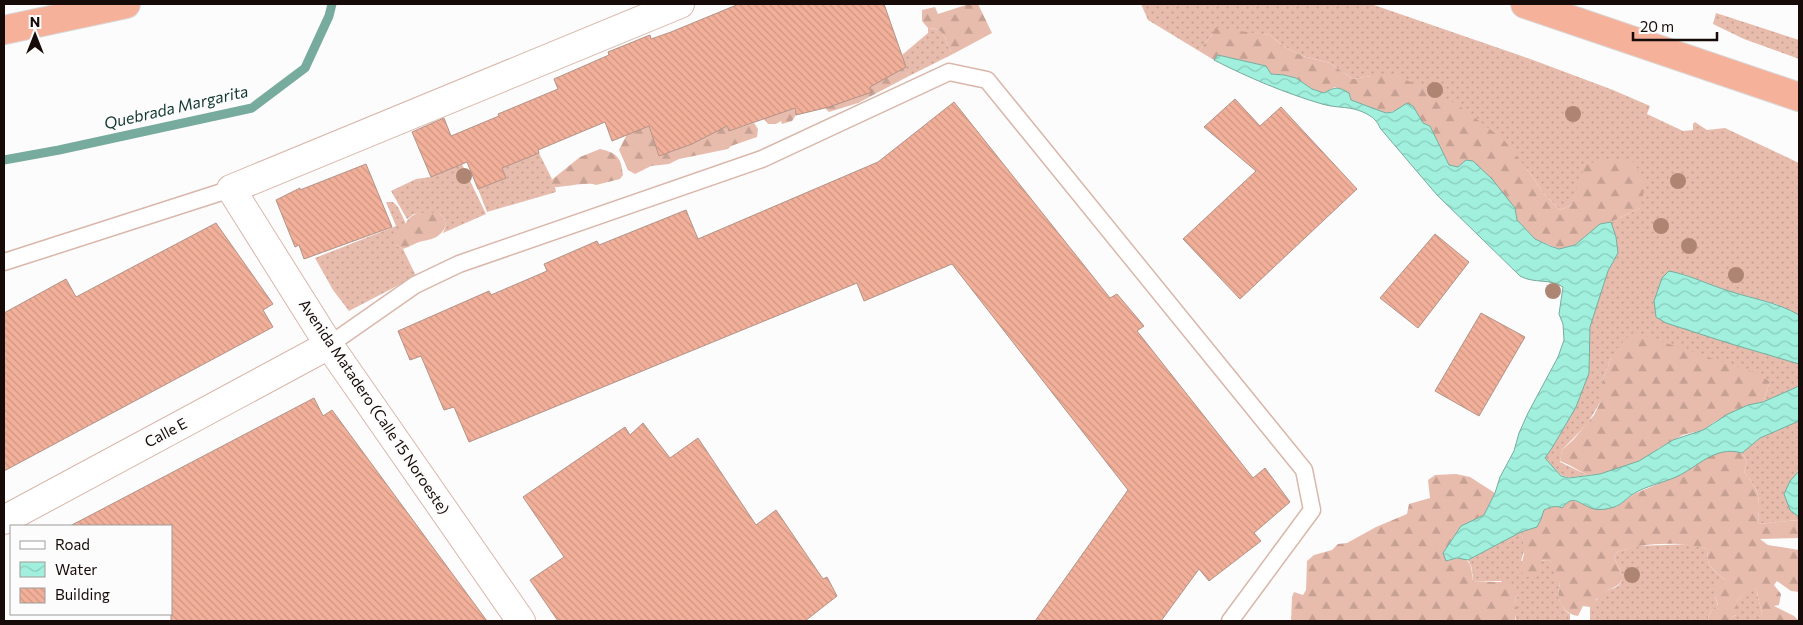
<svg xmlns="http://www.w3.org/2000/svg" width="1803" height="625" font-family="Commissioner,sans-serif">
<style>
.grass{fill:url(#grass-dots)}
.forest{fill:url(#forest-firs)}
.water{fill:url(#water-waves);stroke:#77ab9d}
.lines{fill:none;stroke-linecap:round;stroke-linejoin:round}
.stream{stroke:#77ab9d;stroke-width:9}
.building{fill:url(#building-back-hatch);stroke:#b39388}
.service-casing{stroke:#d9b7ab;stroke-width:19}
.minor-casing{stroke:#d9b7ab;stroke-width:30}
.motorway-casing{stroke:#dad8d7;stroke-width:30}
.service{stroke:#fff;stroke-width:16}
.minor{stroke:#fff;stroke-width:28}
.motorway{stroke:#f5b19a;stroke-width:28}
.tree{fill:#ae8573}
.labels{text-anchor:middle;stroke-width:4.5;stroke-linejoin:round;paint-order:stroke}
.street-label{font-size:15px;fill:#160b08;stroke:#fcfcfc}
.water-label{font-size:16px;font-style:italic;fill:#10362f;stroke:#fcfcfc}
</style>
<defs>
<pattern id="grass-dots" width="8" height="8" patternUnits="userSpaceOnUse" patternTransform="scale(1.25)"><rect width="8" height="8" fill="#e8bcad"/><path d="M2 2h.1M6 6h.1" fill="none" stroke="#c6a093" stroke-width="1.8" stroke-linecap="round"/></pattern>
<pattern id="forest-firs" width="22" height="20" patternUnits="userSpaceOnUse" patternTransform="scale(1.25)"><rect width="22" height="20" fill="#e8bcad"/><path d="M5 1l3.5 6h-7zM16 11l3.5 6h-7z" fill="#c6a093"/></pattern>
<pattern id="water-waves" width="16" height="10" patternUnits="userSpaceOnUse" patternTransform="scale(1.25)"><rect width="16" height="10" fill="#a0f0dd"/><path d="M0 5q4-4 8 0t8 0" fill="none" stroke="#89ccbc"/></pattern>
<pattern id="building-back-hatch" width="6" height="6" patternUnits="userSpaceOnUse" patternTransform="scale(1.25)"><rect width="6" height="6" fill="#f2b09a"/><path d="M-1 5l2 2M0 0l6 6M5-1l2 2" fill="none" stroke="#cf9683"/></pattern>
</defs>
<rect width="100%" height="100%" fill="#fcfcfc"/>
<path class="grass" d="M1141 4H1371L1533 60 1613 90 1650 106 1647 114 1683 131 1693 130V124L1695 122 1707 130 1725 128 1799 163V315L1776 304 1728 291 1683 274 1662 278 1654 301 1666 323 1728 343 1799 364V386L1763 402 1770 382 1611 358 1601 385V401L1587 424 1562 450 1560 462 1587 475C1559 480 1563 477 1545 458L1552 448 1576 407 1589 373 1590 327 1608 271 1618 253 1616 237 1611 222 1640 208 1576 192 1571 205 1560 210 1544 194 1527 169 1398 76H1371L1353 79 1330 63 1303 56 1283 46 1270 35 1248 33H1213L1199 51 1148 20Z
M1716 13 1799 40V59L1744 39 1713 24Z
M928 28C948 29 943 41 953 54L909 76V74L906 73V67L902 55 928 33Z
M539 153 552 179 550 182 555 187 556 192 487 212 478 189 506 178 501 166Z
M462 164 486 214 443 233 446 226 444 218 439 213 414 214 407 219 391 191 416 179 431 177Z
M386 202H393L398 207 406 224 396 245 403 249 416 276 349 311 333 290 315 258 396 226Z
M1799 421V471L1797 472 1790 510 1799 517V520L1758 524C1760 499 1761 492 1744 472L1747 462 1742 453 1760 438Z
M1521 532 1525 548 1521 561 1550 560C1555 568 1555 575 1560 584 1556 595 1560 608 1570 614V621H1515L1516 619 1514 603 1518 595 1501 581 1472 582C1473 573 1473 568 1468 560Z
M1693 544 1707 549C1707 569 1713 568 1725 580L1715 596 1718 606C1712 609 1708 614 1708 621H1590V607C1596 603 1597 597 1603 592 1606 590 1610 589 1614 588 1630 581 1618 568 1614 557L1617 552 1635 546Z
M1752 586 1757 589C1757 601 1763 608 1762 621H1732V617L1736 615V602Z"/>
<path class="forest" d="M969 4H978L992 33 953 54C943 41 948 29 928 28L922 21V10L935 7 938 14Z
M1215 28 1270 35 1283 46 1303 56 1330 63 1353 79 1371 76H1398L1458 105 1504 140 1527 169 1544 194 1560 210 1571 205 1581 175 1587 164 1613 158 1633 162 1646 182 1640 208 1611 222 1600 224 1575 245 1559 249 1535 239 1517 220 1515 208 1466 160 1458 167 1449 165 1430 126 1423 123 1413 106 1386 113 1351 100 1349 93 1335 87 1324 93 1312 89 1296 78 1284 75 1271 74 1266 66 1218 55 1214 60 1199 51 1213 33Z
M906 67V73L909 74V76L858 103 829 112 824 107 875 84 874 80 880 81Z
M750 80 793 103 796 115 792 121 782 124 781 121 776 124H768L764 119Z
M754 123 758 129 757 137 731 146 728 149 679 159 669 164 651 166 635 174 628 170 619 150 627 134 648 124 659 156 687 146 727 126 729 131Z
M600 149C618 153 621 158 623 175L620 179 596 185C589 181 565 187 555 187L549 182 580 157Z
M439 213 444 218 446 226C440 237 434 239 423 241 416 242 410 247 403 249L396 245 393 237 398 229 404 228C410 210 422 213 439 213Z
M1633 332 1759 374 1770 382 1763 402 1748 405 1714 422 1703 430 1683 435 1659 448 1651 455 1639 461 1600 474 1587 475 1569 465 1560 461 1562 450 1573 440 1594 415 1601 401V385L1611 358 1619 346Z
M1735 451 1742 453 1747 462 1744 472C1761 492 1760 499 1758 524L1799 520V538L1760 539 1768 545 1799 550V592L1791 591 1777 581 1774 585 1781 594 1779 605 1774 606 1794 616 1799 621H1762C1763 609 1757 601 1757 589L1752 587 1736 602 1739 611 1736 615 1732 617V621H1708C1708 614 1712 609 1718 605L1715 596V586L1725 580C1713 568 1707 569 1707 549 1683 541 1641 542 1617 552L1614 557C1622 576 1631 582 1605 591L1604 599 1597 598 1595 604 1590 607 1583 606 1578 616C1562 613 1555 599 1560 584 1553 577 1555 568 1550 560H1542L1538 573 1534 577H1525C1516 565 1525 561 1524 549 1524 543 1522 537 1521 532 1536 527 1539 527 1544 510 1553 506 1562 505 1571 500L1584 504 1616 507 1634 494 1684 473 1706 457 1721 452Z
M1456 474 1470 477 1495 493 1484 515 1461 526 1450 543 1447 561C1468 554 1473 561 1472 582H1510L1517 588 1518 595 1514 603 1517 608 1515 621H1291L1292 597 1294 592 1303 595 1306 590 1307 561 1314 555 1332 550 1338 544 1347 543 1376 527 1407 514 1409 504 1430 498 1428 480 1435 475Z"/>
<path class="water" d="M1218 55 1266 66 1271 74 1284 75 1296 78 1312 89 1324 93C1335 87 1337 86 1349 93L1351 100 1386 113 1393 112 1407 103 1413 106 1423 123 1430 126 1449 165 1458 167 1466 160 1473 161 1492 179 1515 208 1517 220 1535 239 1550 246 1559 249 1575 245 1600 224 1611 222 1616 237 1618 253 1608 271 1590 327 1589 373 1576 407 1552 448 1545 458 1561 476 1569 478 1600 474 1639 461 1673 440 1703 430 1728 414 1748 405 1763 402 1799 386V421L1760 438 1742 453C1715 445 1698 467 1676 477 1662 483 1646 486 1633 494 1627 498 1621 505 1614 507 1608 509 1598 511 1591 508 1578 503 1573 494 1562 508 1556 505 1550 507 1544 510L1541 519 1537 527 1521 532 1468 560 1457 558 1446 561 1443 553 1461 526 1484 515 1495 493 1500 477 1514 451 1519 433 1528 413 1558 357 1564 340 1563 324 1559 314 1563 287C1550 278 1534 284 1520 276L1437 195 1380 128C1377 121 1374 118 1367 114 1350 105 1339 109 1322 104 1285 93 1249 78 1214 60Z
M1669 271C1690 275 1709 285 1729 291 1753 299 1777 302 1799 315V364L1728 343 1666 323 1656 317 1654 301 1662 278Z
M1799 471V517L1790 510 1784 494 1790 481Z"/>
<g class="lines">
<path class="stream" d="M4 160 59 150 252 108 305 68 329 16 332 4"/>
</g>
<path class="building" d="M739 4H884L906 67 870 87 872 92 829 107 796 115 795 108 729 131 727 126 692 144 659 156 649 126 612 141 605 122 538 150 539 153 502 168 506 178 478 189 467 162 431 177 412 132 444 118 451 136 499 116 498 114 558 89 554 79 609 55 608 52 650 35 651 39 671 32Z
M1235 99 1260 126 1281 107 1357 189 1240 299 1183 239 1256 171 1204 127Z
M954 102 1110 298 1117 294 1144 326 1137 331 1253 478 1265 468 1290 502 1254 533 1261 541 1209 581 1199 569 1161 621H1035L1128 490 952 264 864 301 857 283 469 442 454 407 444 410 421 356 410 360 398 331 489 291 491 295 547 271 544 264 597 241 599 245 686 210 698 239 878 162Z
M366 164 392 227 304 259 299 245 295 247 276 200 300 188V190Z
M216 223 273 304 263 310 273 327 4 471V313L66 279 76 297Z
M1435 234 1469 262 1418 328 1380 298Z
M1481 313 1525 337 1479 416 1435 391Z
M314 398 323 416 332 410 487 621H171V526H70Z
M643 423 670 458 698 438 756 525 776 510 823 579 827 577 837 596 805 621H558L530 580 564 557 523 497 625 427 630 435Z"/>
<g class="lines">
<g class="service-casing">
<path id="service" d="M4 262 231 189
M329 345 415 285 459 264 762 159 949 72 987 80 1304 470 1312 510 1230 621"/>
</g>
<g class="minor-casing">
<path id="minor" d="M4 520 329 345
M521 621 329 345 231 189 680 4"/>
</g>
<g class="motorway-casing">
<path id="motorway" d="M1525 4 1799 97
M4 30 126 4"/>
</g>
<use href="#service" class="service"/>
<use href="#minor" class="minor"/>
<use href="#motorway" class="motorway"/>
</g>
<g class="tree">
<circle cx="1435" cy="90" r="8"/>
<circle cx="1573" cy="114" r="8"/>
<circle cx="464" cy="176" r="8"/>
<circle cx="1678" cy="181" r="8"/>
<circle cx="1661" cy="226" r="8"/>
<circle cx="1689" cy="246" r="8"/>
<circle cx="1736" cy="275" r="8"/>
<circle cx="1553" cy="291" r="8"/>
<circle cx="1632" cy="575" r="8"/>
</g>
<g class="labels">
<g class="street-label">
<text transform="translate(374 407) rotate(56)" y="5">Avenida Matadero (Calle 15 Noroeste)</text>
<text transform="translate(166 433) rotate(-28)" y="5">Calle E</text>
</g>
<g class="water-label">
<text transform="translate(176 107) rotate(-13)" y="6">Quebrada Margarita</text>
</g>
</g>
<rect width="1803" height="625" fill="none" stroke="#160b08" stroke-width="10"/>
<rect x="10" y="525" width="162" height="90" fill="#fcfcfc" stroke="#a09c9a"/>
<rect x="20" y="541" width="25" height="8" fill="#ffffff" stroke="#a09c9a"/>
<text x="55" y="550" font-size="15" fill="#160b08">Road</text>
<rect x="20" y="562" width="25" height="15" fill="url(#water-waves)" stroke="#a09c9a"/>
<text x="55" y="575" font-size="15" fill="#160b08">Water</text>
<rect x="20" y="588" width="25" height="15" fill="url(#building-back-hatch)" stroke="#a09c9a"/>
<text x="55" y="600" font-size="15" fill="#160b08">Building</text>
<g transform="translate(35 35)" stroke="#fcfcfc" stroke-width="4" paint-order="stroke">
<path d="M0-4L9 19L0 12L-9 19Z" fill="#160b08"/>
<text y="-8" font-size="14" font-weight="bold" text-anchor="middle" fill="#160b08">N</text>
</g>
<path d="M1633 32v8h84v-8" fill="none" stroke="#160b08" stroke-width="2.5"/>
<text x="1640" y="32" font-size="15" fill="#160b08" stroke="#fcfcfc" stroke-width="4" paint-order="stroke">20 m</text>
</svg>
